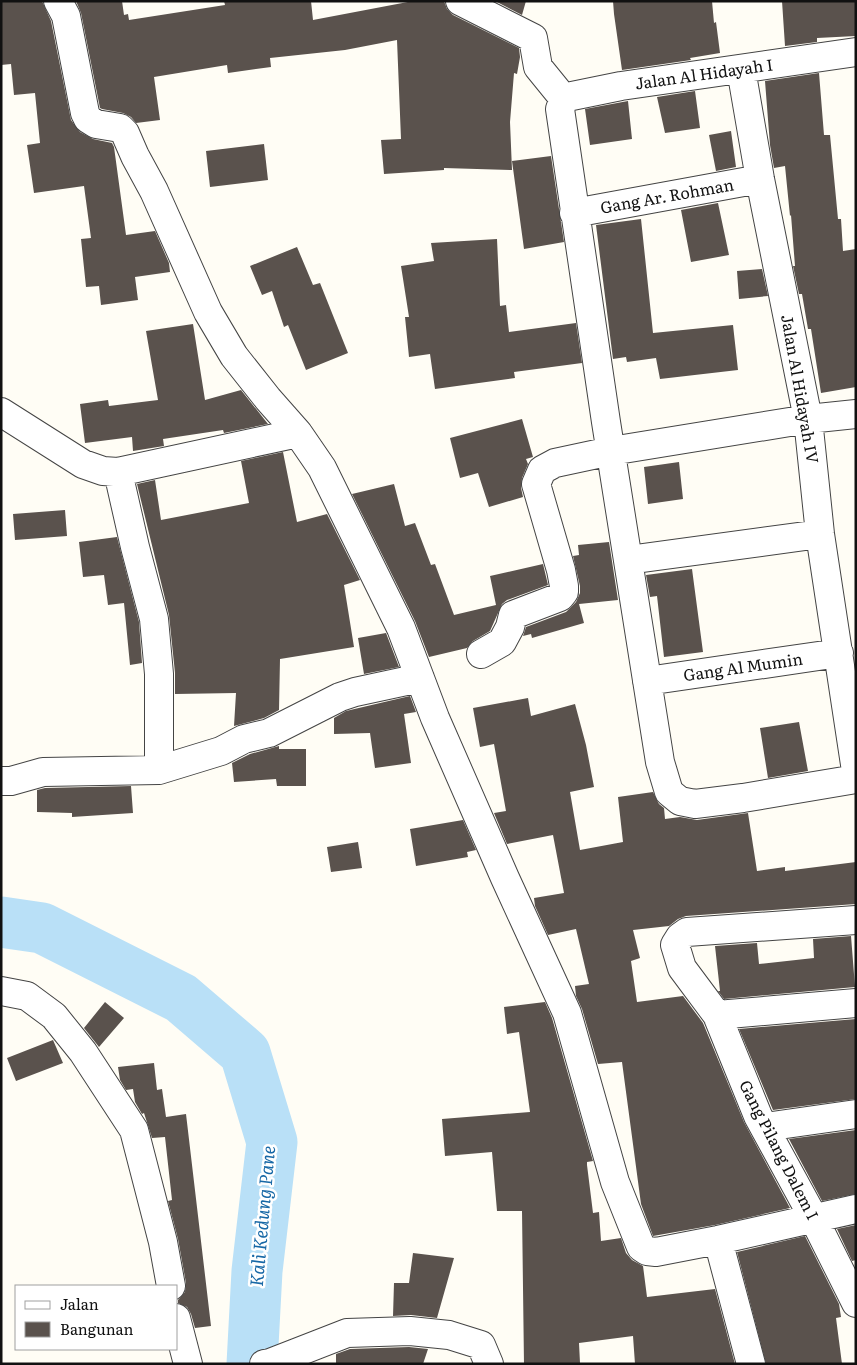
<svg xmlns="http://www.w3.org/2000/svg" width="857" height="1365" font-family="Literata,serif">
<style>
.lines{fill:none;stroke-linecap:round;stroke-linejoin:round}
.river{stroke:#b9e0f7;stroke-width:51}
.building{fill:#5a524d}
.street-casing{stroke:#444;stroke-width:30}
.street{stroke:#fff;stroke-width:28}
.labels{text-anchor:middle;stroke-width:5;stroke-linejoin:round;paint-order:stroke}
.street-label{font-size:16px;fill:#111;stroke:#fff}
.water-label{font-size:18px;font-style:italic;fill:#1768a6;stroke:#fff}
</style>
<rect width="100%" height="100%" fill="#fffdf5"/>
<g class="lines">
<path class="river" d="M1 922 42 928 181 998 245 1053 272 1142 257 1271 252 1364"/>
</g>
<path class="building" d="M1 1H42L51 21 71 120 80 132 93 139 112 143 114 147 126 235 155 231 169 263 170 272 135 277 138 300 101 305 99 286 86 287 81 239 91 238 84 186 34 193 27 145 40 143 35 93 14 95 11 64 1 65Z
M76 1H122L124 15 128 14 129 20 225 5 224 1H311L313 20 413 1H444L447 9 453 15 519 48 520 57 517 74 514 73 510 122 512 170 444 168V170L384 174 381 140 401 139 397 40 345 50 270 58 271 67 228 73 227 65 154 77 160 120 136 123 131 117 123 113 102 109 100 108 81 13Z
M495 1H526L522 15Z
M613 1H712L714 23 716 22 720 53 690 58 691 60 622 70 614 14Z
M782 1H856V36L817 38V42L785 46Z
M819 73 824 135H830L838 219H841L843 251 856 249V387L821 393 811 329H808L802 294H799L793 266H795L791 215 790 216 785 166 774 168 770 145 765 81Z
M695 91 700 128 665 133 657 97Z
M628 101 632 139 590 145 585 109Z
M731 131 736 167 716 171 709 135Z
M264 144 268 180 210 187 206 151Z
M551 156 564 242 524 249 512 161Z
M718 203 729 255 691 262 681 210Z
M641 219 653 333 733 325 738 370 660 379 656 358 627 362 626 357 613 359 596 225Z
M497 239 500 306 506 305 509 332 576 323 582 363 514 372 515 378 435 389 430 354 409 357 405 317H409L401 266 434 261 431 243Z
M297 247 313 285 320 283 348 353 306 370 288 325 284 327 272 291 262 295 250 266Z
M762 269 768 296 739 299 737 271Z
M193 324 205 400 241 390 268 424 224 433 223 430 163 439 164 446 133 451 132 437 85 443 80 404 108 400 109 406 158 400 146 331Z
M522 419 533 457 526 459 528 464 522 478 521 488 523 497 489 507 478 473 460 478 450 438Z
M283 452 297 522 327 514 360 580 344 585 354 647 280 659 279 710 264 718 234 726 236 693 175 694V673L169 615 137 484 155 480 161 520 249 503 241 461Z
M679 462 683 499 648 504 644 467Z
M394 484 405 526 415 523 431 565 435 564 454 615 496 605 490 576 543 564 548 585 507 600 502 604 490 631 473 641 467 648 429 657 415 621 352 494Z
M65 510 67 536 15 540 13 514Z
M117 537 139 622 142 663 130 665 124 603 108 605 104 575 83 577 79 542Z
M609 542 618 600 579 604 584 623 532 638 531 634 523 636 526 627 566 612 576 602 580 593V586L573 556 579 555 578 545Z
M692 569 703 652 664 657 657 596 650 597 646 575Z
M386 633 399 667 364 674 358 638Z
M410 696 416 712 404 714 411 763 375 768 370 733 334 734V718L346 711Z
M528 698 531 716 575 704 586 745 594 787 570 792 580 850 623 842 618 797 653 792 659 804 664 808 665 819 680 817 697 820 748 813 757 871 785 867V871L856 862V904L686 916 678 919 669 926 633 930 640 958 631 961 637 1002 683 996 703 1023 744 1122 790 1208 715 1225 653 1236 641 1204 622 1062 598 1064 582 1009 576 996 575 986 589 984 576 929 548 935 535 906 534 898 564 893 553 835 507 844 494 813 506 811 494 744 480 747 473 708Z
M799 722 808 771 768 778 760 728Z
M279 746V749H306V786H277L276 779 234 782 232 763 250 754Z
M131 786 133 813 72 817V813L37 812V790L45 788Z
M463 820 476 850 467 852 468 857 416 866 410 829Z
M358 842 362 868 331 872 327 847Z
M851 936 855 987 724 999 718 991H720L715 946 757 943 759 964 814 958 813 939Z
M105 1002 124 1018 99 1047 84 1028Z
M545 1002 552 1018 593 1161 587 1162V1165L593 1213 599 1212 601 1241 621 1238 626 1253 632 1260 643 1266 647 1297 715 1289 735 1364H635L633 1336 579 1343 580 1363 524 1364 522 1211H497L492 1152 445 1156 442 1119 530 1112 519 1032 507 1034 504 1007Z
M856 1019V1099L773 1110 739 1029Z
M53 1040 63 1063 16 1081 7 1058Z
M154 1063 157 1090 162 1089 166 1117 186 1114 211 1326 195 1328 191 1314 187 1307 178 1303V1300L185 1292 186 1283 178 1239 168 1201 172 1200 165 1137 152 1138 144 1113 142 1114 135 1102 133 1089 126 1090 120 1080 118 1067Z
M856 1130V1194L822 1201 789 1139Z
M856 1225V1260L852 1261 837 1229Z
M805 1236 839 1304 841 1317 836 1318 842 1364H766L737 1252Z
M413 1253 454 1258 437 1318 411 1315 393 1316 394 1283H409Z
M409 1347 428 1349 423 1364H336V1354L350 1349Z"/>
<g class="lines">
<g class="street-casing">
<path id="street" d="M58 1 66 16 85 113 88 119 96 124 120 128 125 133 135 156 154 191 208 312 234 356 268 399 298 433 322 468 401 628 435 718 505 878 567 1013 615 1182 641 1247 647 1251 656 1252 718 1240 856 1209
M460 1 533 38 538 67 564 99
M856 52 621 86 572 96 564 99 560 109 606 422 660 762 669 792 680 801 695 804 743 798 856 779
M741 69 760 179 808 419 820 534 856 771
M574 213 760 179
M1 412 83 464 103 471 118 472 298 433
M118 472 135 547 154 619 159 674V770
M628 560 820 534
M481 654 502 642 510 627 513 615 560 597 564 592V586L561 570 536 484 542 470 555 463 611 451 808 419 856 414
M647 681 839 653
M1 781H11L43 772 159 770 221 751 244 739 269 733 340 697 355 692 420 678
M856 920 687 932 680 937 675 945 682 968 717 1015 758 1116 813 1217 856 1303
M1 991 27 996 54 1016 83 1052 134 1130 163 1242 171 1286
M717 1015 856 1003
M765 1127 856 1114
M718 1240 751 1364
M176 1318 188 1364
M264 1364 270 1363 347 1333 410 1331 449 1335 481 1345 489 1364"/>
</g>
<use href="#street" class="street"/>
</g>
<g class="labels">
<g class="street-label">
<text transform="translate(704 74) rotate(-8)" y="6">Jalan Al Hidayah I</text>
<text transform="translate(667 196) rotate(-10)" y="6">Gang Ar. Rohman</text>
<text transform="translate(800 389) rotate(80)" y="6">Jalan Al Hidayah IV</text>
<text transform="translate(743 667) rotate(-8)" y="6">Gang Al Mumin</text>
<text transform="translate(779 1150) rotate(63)" y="6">Gang Pilang Dalem I</text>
</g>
<g class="water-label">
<text transform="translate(263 1216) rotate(-85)" y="6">Kali Kedung Pane</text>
</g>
</g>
<rect width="857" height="1365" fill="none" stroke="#111111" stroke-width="5"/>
<rect x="15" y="1285" width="162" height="65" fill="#ffffff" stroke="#a0a0a0"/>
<rect x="25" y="1301" width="25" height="8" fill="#ffffff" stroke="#a0a0a0"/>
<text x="60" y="1310" font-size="15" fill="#111111">Jalan</text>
<rect x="25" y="1322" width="25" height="15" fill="#5a524d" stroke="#a0a0a0"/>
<text x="60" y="1335" font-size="15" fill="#111111">Bangunan</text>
</svg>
